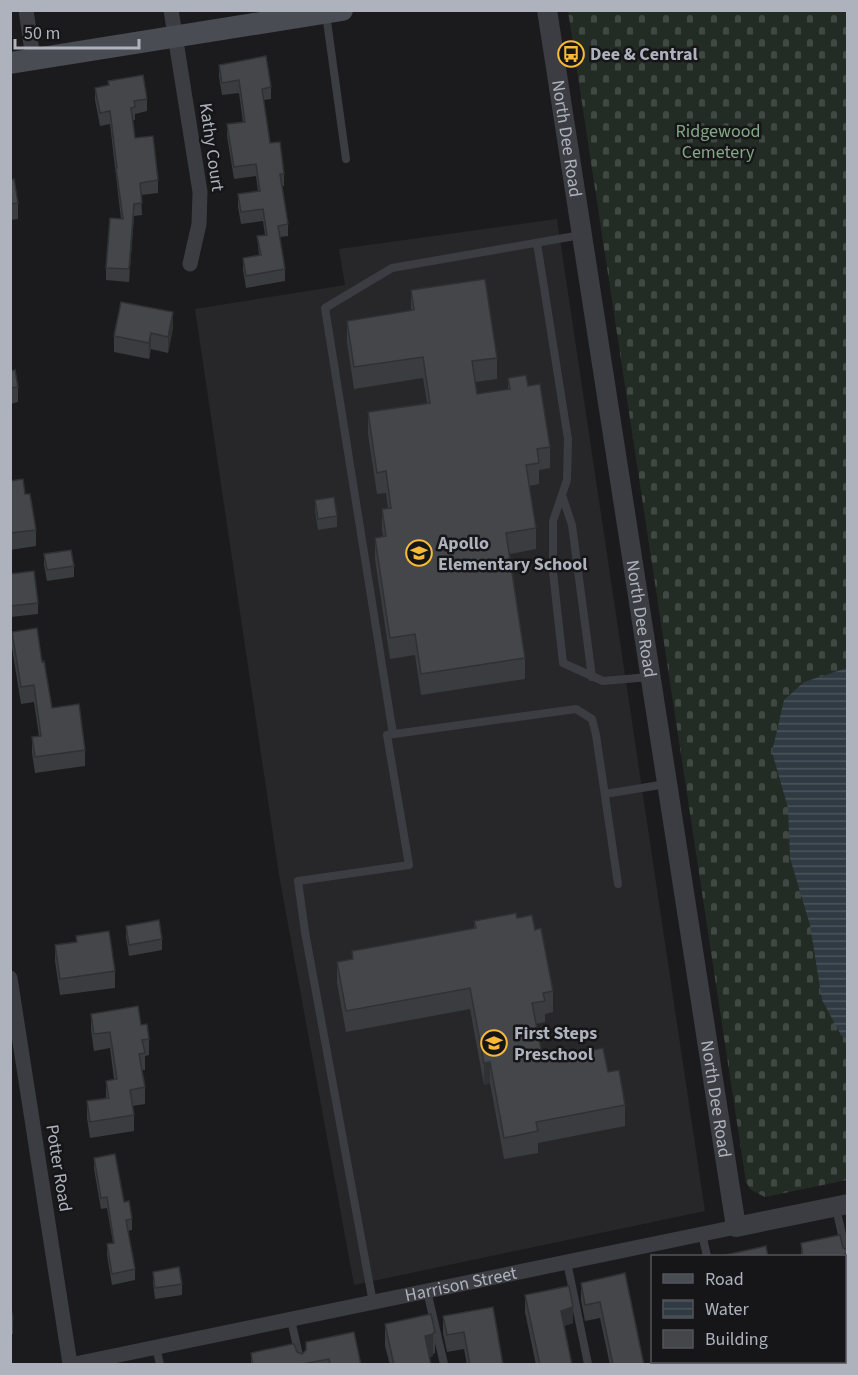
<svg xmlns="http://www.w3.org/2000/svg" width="858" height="1375" font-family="'Source Sans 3',sans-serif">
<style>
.built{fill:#27272a}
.cemetery{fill:url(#cemetery-stones)}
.water{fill:url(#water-rules)}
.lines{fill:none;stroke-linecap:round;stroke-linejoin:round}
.service{stroke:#3c3d42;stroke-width:8}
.minor{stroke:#3c3d42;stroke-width:15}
.tertiary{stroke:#3c3d42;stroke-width:20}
.secondary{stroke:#494c53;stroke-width:22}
.wall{fill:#3b3c40}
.shaded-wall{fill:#303134}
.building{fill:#45464a;stroke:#303134;stroke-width:1.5}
.labels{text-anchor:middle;stroke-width:5;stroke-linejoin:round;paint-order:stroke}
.poi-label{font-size:18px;font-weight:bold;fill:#adb2bd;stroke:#161618;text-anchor:start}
.park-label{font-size:18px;fill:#84a886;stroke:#161618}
.street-label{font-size:18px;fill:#adb2bd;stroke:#161618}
</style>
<defs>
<pattern id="cemetery-stones" width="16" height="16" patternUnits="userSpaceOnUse" patternTransform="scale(1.5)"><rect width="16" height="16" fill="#222c24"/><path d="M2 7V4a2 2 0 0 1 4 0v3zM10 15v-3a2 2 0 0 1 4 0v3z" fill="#3f4842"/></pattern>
<pattern id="water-rules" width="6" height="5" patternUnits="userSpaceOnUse" patternTransform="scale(1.5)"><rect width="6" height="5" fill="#303a42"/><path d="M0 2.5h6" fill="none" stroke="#4b545b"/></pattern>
</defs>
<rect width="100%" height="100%" fill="#1b1b1d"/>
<path class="built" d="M557 219 705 1211 354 1285 279 875 195 309 345 285 339 249Z"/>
<path class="cemetery" d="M568 11H847V1180L765 1197 751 1190 746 1182Z"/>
<path class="water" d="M847 668H848L847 1039 841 1035 822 1000 810 925 790 858 788 808 772 752 784 700 804 682Z"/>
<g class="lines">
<path class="service" d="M326 14 346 159
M537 243 568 439 567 480 553 521V572L563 663 603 681 649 677
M562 495 572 525 592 677
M393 734 325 308 392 268 581 235
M605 794 666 784
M836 1208 848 1261
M702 1234 707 1256
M567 1262 588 1364
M427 1291 444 1364
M373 1303 305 932 298 881 409 865 387 735 576 709 592 719 596 735 618 884
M291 1320 301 1364
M156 1348 160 1364
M731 1362 732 1364"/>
<g class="minor">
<path d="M26 10 33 59"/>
<path d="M171 10 200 192 199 224 190 264"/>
<path d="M10 978 70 1364"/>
<path id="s1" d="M75 1364 736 1227"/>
</g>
<path class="tertiary" id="s2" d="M547 10 736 1227 848 1204"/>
<path class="secondary" d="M10 63 342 10"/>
</g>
<path class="wall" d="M219 65 271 87V99L264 100 270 143 284 174V186H282L288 224V236L280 237 285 269V281L246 288 243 270V258L259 255 257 236 265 235 263 221 241 224 238 207V194L258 191 256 176 234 179 227 136V124L243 122 239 93 222 95 219 77Z
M108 81 147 99V111L135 114V120H133L135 138 158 180V193L141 195 142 215 134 216 129 282 106 280V268L121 219 110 124 100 126 95 100V88L108 85Z
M10 180 18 203V219L10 220Z
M411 290 497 358V379L475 382 477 394 508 389V378L528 386 550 447V468L539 470V484L529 486 536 528V549L510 554 525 658V679L421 695 415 655 390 659 375 559V538L383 537 382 530V509L388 508 386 493 377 494 368 434V412L427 403 423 378 354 389 347 342V321L411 311Z
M173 328 168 353 151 349 149 359 114 352V336Z
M10 371 18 387V402L10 404Z
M10 481 25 494 36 530V546L10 550Z
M315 500 337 516V527L318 530 315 511Z
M44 554 74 566V577L47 581 44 565Z
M10 574 38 603V614L11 617Z
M12 632 42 662 52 708 85 750V766L35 773 32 753V737L39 736 34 702 21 704 12 648Z
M517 918 535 930 553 991V1012L545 1014V1022L536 1024 543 1059 608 1072 625 1105V1126L538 1143V1153L504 1159 490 1083 484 1085 470 1009 346 1032 337 983V962L352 959V951L474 929V921Z
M126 926 162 939V950L129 956 126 937Z
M76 936 115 971V988L60 995 55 961V945L76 942Z
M91 1014 141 1025 149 1039V1055L145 1056V1070H142L145 1087V1104L132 1106 134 1115V1131L90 1138 87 1118V1101L106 1098V1081L114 1079 110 1048 94 1051 91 1030Z
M94 1158 124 1202 132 1219V1230L128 1231 135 1269V1280L112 1285 107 1255V1244L113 1243 107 1208 101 1209 94 1169Z
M801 1243 843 1248 848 1250V1269L844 1270V1257H801Z
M153 1272 182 1284V1295L155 1299 153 1283Z
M625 1273 644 1365H610L600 1318 585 1321 581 1300V1283Z
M525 1295 573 1323 564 1326 572 1365H536L525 1312Z
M10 1304 13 1318V1334H10Z
M493 1307 503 1365H467L464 1349 447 1352 443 1333V1316Z
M385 1324 435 1332V1353L433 1354V1356L429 1357 431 1365H390L385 1346Z
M306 1342 361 1365H251V1353L297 1352 302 1354 306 1350Z
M752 1362H785V1364L780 1365H752Z"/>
<path class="shaded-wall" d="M134 204V216L129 282V269Z
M173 312V328L168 353V337Z
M151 333V349L149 359V343Z
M490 1062V1083L484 1085V1063Z
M573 1307V1323L561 1327V1311Z
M433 1334V1356L425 1358V1336Z
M844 1336H848V1352L844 1353Z
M712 1362H716V1365H699Z"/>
<path class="building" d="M266 56 271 87 262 89 270 143 280 142 284 174H280L288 224 278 226 285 269 246 276 243 258 261 255 257 236 267 235 263 209 241 212 238 194 260 191 256 164 234 167 227 124 245 122 239 80 222 83 219 65Z
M143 75 147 99 134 101 135 107 131 108 135 138 153 136 158 180 140 183 142 203 134 204 129 269 106 268 110 218 123 219 116 168H117L110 111 100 113 95 88 109 85 108 81Z
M14 179 18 203 10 204V180Z
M485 279 497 358 472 361 477 394 510 389 508 378 526 375 528 386 540 384 550 447 537 449 539 463 526 465 536 528 506 533 525 658 421 674 415 634 390 638 375 538 386 536 382 509 391 508 386 471 377 473 368 412 430 403 423 357 354 367 347 321 414 310 411 290Z
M121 302 173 312 168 337 151 333 149 343 114 336Z
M15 370 18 387 10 388V371Z
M23 479 25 494H30L36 530 10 533V481Z
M334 497 337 516 318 519 315 500Z
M71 550 74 566 47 570 44 554Z
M34 571 38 603 11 606 10 574Z
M37 628 42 662 44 661 52 708 79 704 85 750 35 757 32 737 41 736 34 685 21 687 12 632Z
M516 913 517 918 532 915 535 930 541 928 553 991 543 993 545 1001 532 1003 543 1059 603 1048 608 1072 619 1070 625 1105 536 1122 538 1131 504 1138 490 1062 484 1063 470 988 346 1011 337 962 353 959 352 951 476 928 474 921Z
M159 920 162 939 129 945 126 926Z
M109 931 115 971 60 979 55 945 77 942 76 936Z
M138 1006 141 1025 147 1024 149 1039 142 1040 145 1053 139 1054 145 1087 130 1090 134 1115 90 1122 87 1101 109 1098 106 1081 117 1079 110 1032 94 1034 91 1014Z
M115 1154 124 1202 129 1201 132 1219 126 1220 135 1269 112 1274 107 1244 114 1243 107 1197 101 1198 94 1158Z
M840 1235 843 1248 848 1250V1253L837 1257H803L801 1243Z
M766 1246 768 1257H716Z
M179 1267 182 1284 155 1288 153 1272Z
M625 1273 644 1365H613L600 1302 585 1305 581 1283Z
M569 1286 573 1307 561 1311 572 1365H540L525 1295Z
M844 1302 848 1316V1336H844Z
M10 1304 13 1318H10Z
M493 1307 503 1365H470L464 1332 447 1335 443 1316Z
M431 1314 435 1332 433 1333V1334L425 1336 431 1365H394L385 1324Z
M354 1332 361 1365H330L329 1359 296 1365H253L251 1353 292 1344H294L297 1352 302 1354 306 1350V1342Z
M684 1362H712L699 1365H684Z"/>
<defs>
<g id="bus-ring" transform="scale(1.35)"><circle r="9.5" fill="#161618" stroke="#f8b938" stroke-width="1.5"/><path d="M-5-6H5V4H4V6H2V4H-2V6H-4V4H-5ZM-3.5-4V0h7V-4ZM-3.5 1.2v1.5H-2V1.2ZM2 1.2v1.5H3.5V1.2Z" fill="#f8b938"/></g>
<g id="school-ring" transform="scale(1.35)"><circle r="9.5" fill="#161618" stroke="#f8b938" stroke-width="1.5"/><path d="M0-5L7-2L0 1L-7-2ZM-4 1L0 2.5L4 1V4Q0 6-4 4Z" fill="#f8b938"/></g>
</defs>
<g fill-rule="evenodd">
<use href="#bus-ring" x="571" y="54"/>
<use href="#school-ring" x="419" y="553"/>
<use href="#school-ring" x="494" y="1043"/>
</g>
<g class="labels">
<g class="poi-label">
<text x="590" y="60">Dee &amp; Central</text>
<text x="438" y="549">Apollo<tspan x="438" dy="21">Elementary School</tspan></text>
<text x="514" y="1039">First Steps<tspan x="514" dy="21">Preschool</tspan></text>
</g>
<g class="park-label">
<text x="718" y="137">Ridgewood<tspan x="718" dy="21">Cemetery</tspan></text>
</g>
<g class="street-label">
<text dy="6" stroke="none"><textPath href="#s2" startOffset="130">North Dee Road</textPath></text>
<text transform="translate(212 147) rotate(82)" y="6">Kathy Court</text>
<text dy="6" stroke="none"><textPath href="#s2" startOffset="616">North Dee Road</textPath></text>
<text dy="6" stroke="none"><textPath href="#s2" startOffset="1102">North Dee Road</textPath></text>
<text transform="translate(59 1168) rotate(81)" y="6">Potter Road</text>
<text dy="6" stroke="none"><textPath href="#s1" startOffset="394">Harrison Street</textPath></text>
</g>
</g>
<rect width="858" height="1375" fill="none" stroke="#adb2bd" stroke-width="24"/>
<rect x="651" y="1255" width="195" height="108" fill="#161618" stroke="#52545a" stroke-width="1.5"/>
<rect x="663" y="1274" width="30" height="9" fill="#494c53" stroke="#52545a" stroke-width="1.5"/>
<text x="705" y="1285" font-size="18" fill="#adb2bd">Road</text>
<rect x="663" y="1300" width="30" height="18" fill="url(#water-rules)" stroke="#52545a" stroke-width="1.5"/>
<text x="705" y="1315" font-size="18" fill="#adb2bd">Water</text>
<rect x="663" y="1330" width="30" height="18" fill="#45464a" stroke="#52545a" stroke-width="1.5"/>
<text x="705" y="1345" font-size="18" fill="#adb2bd">Building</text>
<path d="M15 39v9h124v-9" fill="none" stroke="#adb2bd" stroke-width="3"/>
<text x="24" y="39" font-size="18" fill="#adb2bd" stroke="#161618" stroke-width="4.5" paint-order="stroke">50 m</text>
</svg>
